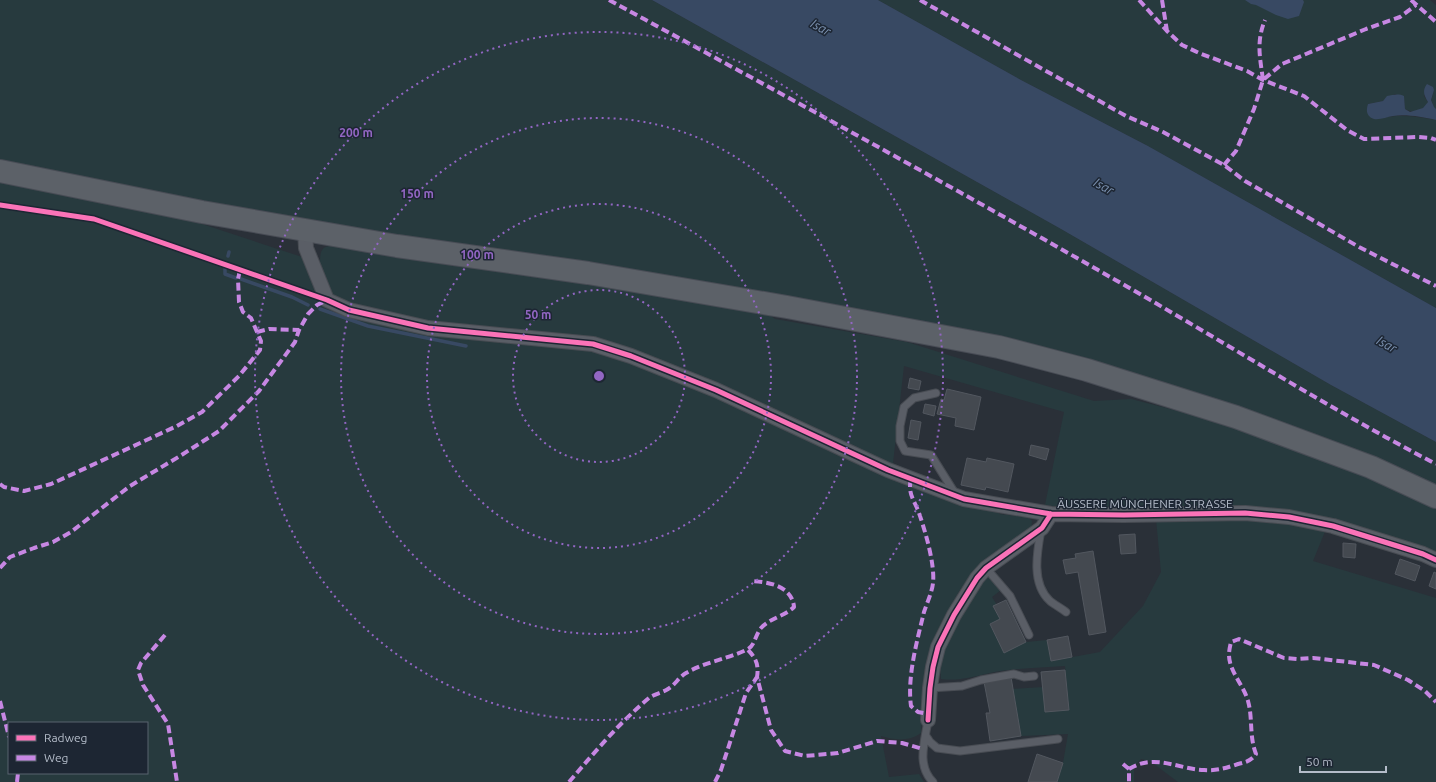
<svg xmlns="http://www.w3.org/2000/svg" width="1436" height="782" font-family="Ubuntu,sans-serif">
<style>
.green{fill:#273a3e;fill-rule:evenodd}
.water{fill:#384963}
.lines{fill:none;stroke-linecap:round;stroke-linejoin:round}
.stream{stroke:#384963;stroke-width:3.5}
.building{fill:#444950;stroke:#52575f}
.lane-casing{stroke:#484c53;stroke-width:9}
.street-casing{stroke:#484c53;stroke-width:16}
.primary-casing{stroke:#484c55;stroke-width:24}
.lane{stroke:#5a5e66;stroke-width:7}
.street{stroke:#5a5e66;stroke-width:14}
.primary{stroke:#5c6168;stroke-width:22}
.quiet{stroke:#c787e3;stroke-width:4;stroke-dasharray:8 4;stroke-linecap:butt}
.cycleway-casing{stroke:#1d2633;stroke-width:8}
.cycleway{stroke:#fb73b8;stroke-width:5}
.ring{fill:none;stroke:#9266c3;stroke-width:2;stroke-dasharray:2 4}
.labels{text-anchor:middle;stroke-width:3;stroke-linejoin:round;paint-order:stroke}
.street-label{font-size:12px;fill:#b4bcc9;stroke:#1d2633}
.water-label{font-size:13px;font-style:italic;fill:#7c92b1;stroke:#1d2633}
.centre{fill:#9266c3;stroke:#1d2633;stroke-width:2}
.ring-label{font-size:12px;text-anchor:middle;font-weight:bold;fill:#9266c3;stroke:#1d2633;stroke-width:3;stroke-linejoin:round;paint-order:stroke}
</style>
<rect width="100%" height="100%" fill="#2a3038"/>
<path class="green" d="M0 0H652L1061 229 1331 385 1436 442V488L1090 363 399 239 0 165Z
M878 0H1430L1436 5V109L1434 107 1431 100 1434 90 1429 85 1424 96 1428 102C1424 111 1414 114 1405 109L1404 99 1395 94 1383 101 1368 104 1383 118C1400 114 1419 117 1436 120V308L1148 146 1021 80Z
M0 180 106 198 199 223 302 257 320 266C320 251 320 245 338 245L764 311 775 319 907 342 1094 401 1131 399 1233 425 1316 456 1436 505V564L1326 529 1313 561 1436 598V782H1178L1150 761 1141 759 1134 766V782H1057L1063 763 1068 734 1021 736 1012 689 1043 687 1069 709 1065 666C1040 668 1014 668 990 673 972 677 960 681 941 679L940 666 942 652 976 588 988 575 1001 590 992 597 997 605 993 607 1000 619 990 624 1004 652 1026 642 1047 640 1051 661 1100 652 1143 606 1161 572 1156 519 1045 505 1064 412 904 366 893 463 934 481 969 494 1002 502 999 514 1028 517 1032 521 1031 530 972 573 960 590 941 624 929 652 925 675 921 733C909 742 894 740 881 736L889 777 919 774 924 782H0ZM9 723H147V773H9Z"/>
<path class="water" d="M652 0H878L1021 80 1148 146 1436 308V442L1331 385 1061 229Z
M1245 0H1303L1304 2 1299 16 1288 19 1276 15 1256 5 1251 4Z
M1427 84 1433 87 1434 90 1431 100 1434 107 1436 109V120C1423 117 1406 114 1393 116 1387 117 1380 120 1374 119 1366 116 1366 110 1368 104L1383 101 1387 96C1393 95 1398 93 1404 96L1405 109 1410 112 1423 108 1428 102C1424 95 1422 91 1427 84Z"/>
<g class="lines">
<path class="stream" d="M228 256 229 252
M225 269V274L236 278
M241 279 292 297 308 305
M320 309 368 326 466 346"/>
</g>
<path class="building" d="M910 378 921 381 919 390 908 388Z
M947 389 981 397 974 430 955 426 956 418 937 414 941 399 944 400Z
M925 404 936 406 934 416 923 413Z
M911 420 921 422 918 440 908 438Z
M1031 445 1049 449 1046 460 1029 455Z
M967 458 986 462 987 458 1014 464 1008 492 986 487 985 490 961 485Z
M1135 534 1136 553 1121 554 1119 535Z
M1343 543 1356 544 1355 558 1343 557Z
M1093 551 1106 632 1089 635 1078 572 1066 574 1063 560 1076 558 1075 554Z
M1400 559 1420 566 1415 581 1395 574Z
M1434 572 1436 573V589L1429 586Z
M1006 600 1026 642 1004 653 990 624 1000 619 993 606Z
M1068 636 1072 657 1051 661 1047 640Z
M1065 670 1069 710 1045 712 1041 672Z
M1011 677 1021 736 990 741 986 713H990L984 682Z
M1037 754 1063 763 1057 782H1028Z"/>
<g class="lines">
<g class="lane-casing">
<path id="lane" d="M936 393 914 398 904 407 900 426V441L905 451 931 455 956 495
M1041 530C1037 552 1031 584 1050 601 1055 605 1061 608 1066 612
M986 568 1010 596 1029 635
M930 688 962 686 981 680 1014 674 1024 677 1034 676
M928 720C925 741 916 765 933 782
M926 736 930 742 937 748 960 751 1058 739"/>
</g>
<g class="street-casing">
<path id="street" d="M305 230 306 248 327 300 349 310 428 328 593 344 631 356 716 390 888 470 964 499 1051 514 1124 515 1245 513 1289 517 1333 526 1423 554 1436 560
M928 720 930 688 933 667 938 647 954 615 977 578 986 568 1042 528 1051 514"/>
</g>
<g class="primary-casing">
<path id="primary" d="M0 171 202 212 305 230 397 246 588 273 787 307 999 347 1087 370 1236 417 1371 467 1436 497"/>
</g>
<use href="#lane" class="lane"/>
<use href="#street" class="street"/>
<use href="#primary" class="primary"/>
<path class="quiet" d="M609 0C782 94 955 188 1126 286 1229 345 1330 409 1436 464
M920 0 1126 116 1163 132 1224 165 1245 181 1359 247 1436 286
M1139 0 1167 31 1182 45 1199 53 1247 71 1263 80 1304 96 1347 130 1364 139 1418 137 1431 138 1436 140
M1162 0 1167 31
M1411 0 1436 22
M1263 80C1260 57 1256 42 1265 20
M1224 165 1236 151 1254 109 1263 80 1282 64 1366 29 1400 17 1416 5
M257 332 269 329 299 330
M911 479C907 495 916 502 920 516 926 534 935 565 933 583 932 592 927 603 924 612 917 641 907 677 911 706L918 712 929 714
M0 484 4 487 24 491 51 484 177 426 202 412 239 376 260 350 261 341 257 332 251 318 243 312 239 302 238 279 240 270
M0 568 10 557 34 548 53 542 71 532 130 486 180 456 219 431 259 391 295 342 299 330 308 314 317 305 327 300
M165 635 141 663 138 670 143 685 168 724 177 782
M748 650C756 658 759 665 757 677L771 730 785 751 805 756 838 753 877 741 902 743 923 749
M0 701 9 737
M1123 764 1129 769V782
M1129 769C1155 753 1177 769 1204 770 1217 771 1226 768 1238 764 1246 762 1251 761 1256 754 1249 736 1253 719 1248 701 1244 686 1229 671 1229 655 1229 651 1230 646 1231 642L1239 639 1284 658 1297 659 1313 658 1374 665 1408 680 1425 691 1436 702
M17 782 18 773
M569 782C594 753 619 723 649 698 654 694 662 693 668 689 675 685 679 677 686 673 705 662 727 659 746 650 755 647 755 635 761 628 770 618 785 616 794 607 792 586 769 582 752 581
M715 782 721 770 746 693 757 677"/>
<g class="cycleway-casing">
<path id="cycleway" d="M0 205 94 219 327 300 349 310 428 328 593 344 631 356 716 390 888 470 964 499 1051 514 1124 515 1245 513 1289 517 1333 526 1423 554 1436 560
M928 720 930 688 933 667 938 647 954 615 977 578 986 568 1042 528 1051 514"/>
</g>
<use href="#cycleway" class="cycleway"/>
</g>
<g class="ring">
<circle cx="599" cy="376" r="86"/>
<circle cx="599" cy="376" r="172"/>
<circle cx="599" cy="376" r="258"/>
<circle cx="599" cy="376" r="344"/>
</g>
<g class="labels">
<g class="street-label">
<text x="1145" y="508">ÄUSSERE MÜNCHENER STRASSE</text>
</g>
<g class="water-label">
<text transform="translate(821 27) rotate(29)" y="5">Isar</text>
<text transform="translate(1104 186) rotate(29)" y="5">Isar</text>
<text transform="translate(1387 344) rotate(29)" y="5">Isar</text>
</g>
</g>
<circle cx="599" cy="376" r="6" class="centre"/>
<g class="ring-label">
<text x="356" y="137">200 m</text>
<text x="417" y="198">150 m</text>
<text x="477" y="259">100 m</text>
<text x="538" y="319">50 m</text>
</g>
<rect x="8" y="722" width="140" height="52" fill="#1d2633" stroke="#59626f"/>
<rect x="16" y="735" width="20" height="6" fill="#fb73b8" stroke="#59626f"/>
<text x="44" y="742" font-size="12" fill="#b4bcc9">Radweg</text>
<rect x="16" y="755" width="20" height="6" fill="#c787e3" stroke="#59626f"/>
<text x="44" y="762" font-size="12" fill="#b4bcc9">Weg</text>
<path d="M1300 766v6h86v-6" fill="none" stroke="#b4bcc9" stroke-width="2"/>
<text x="1306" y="766" font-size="12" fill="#b4bcc9" stroke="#1d2633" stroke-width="3" paint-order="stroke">50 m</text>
</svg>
